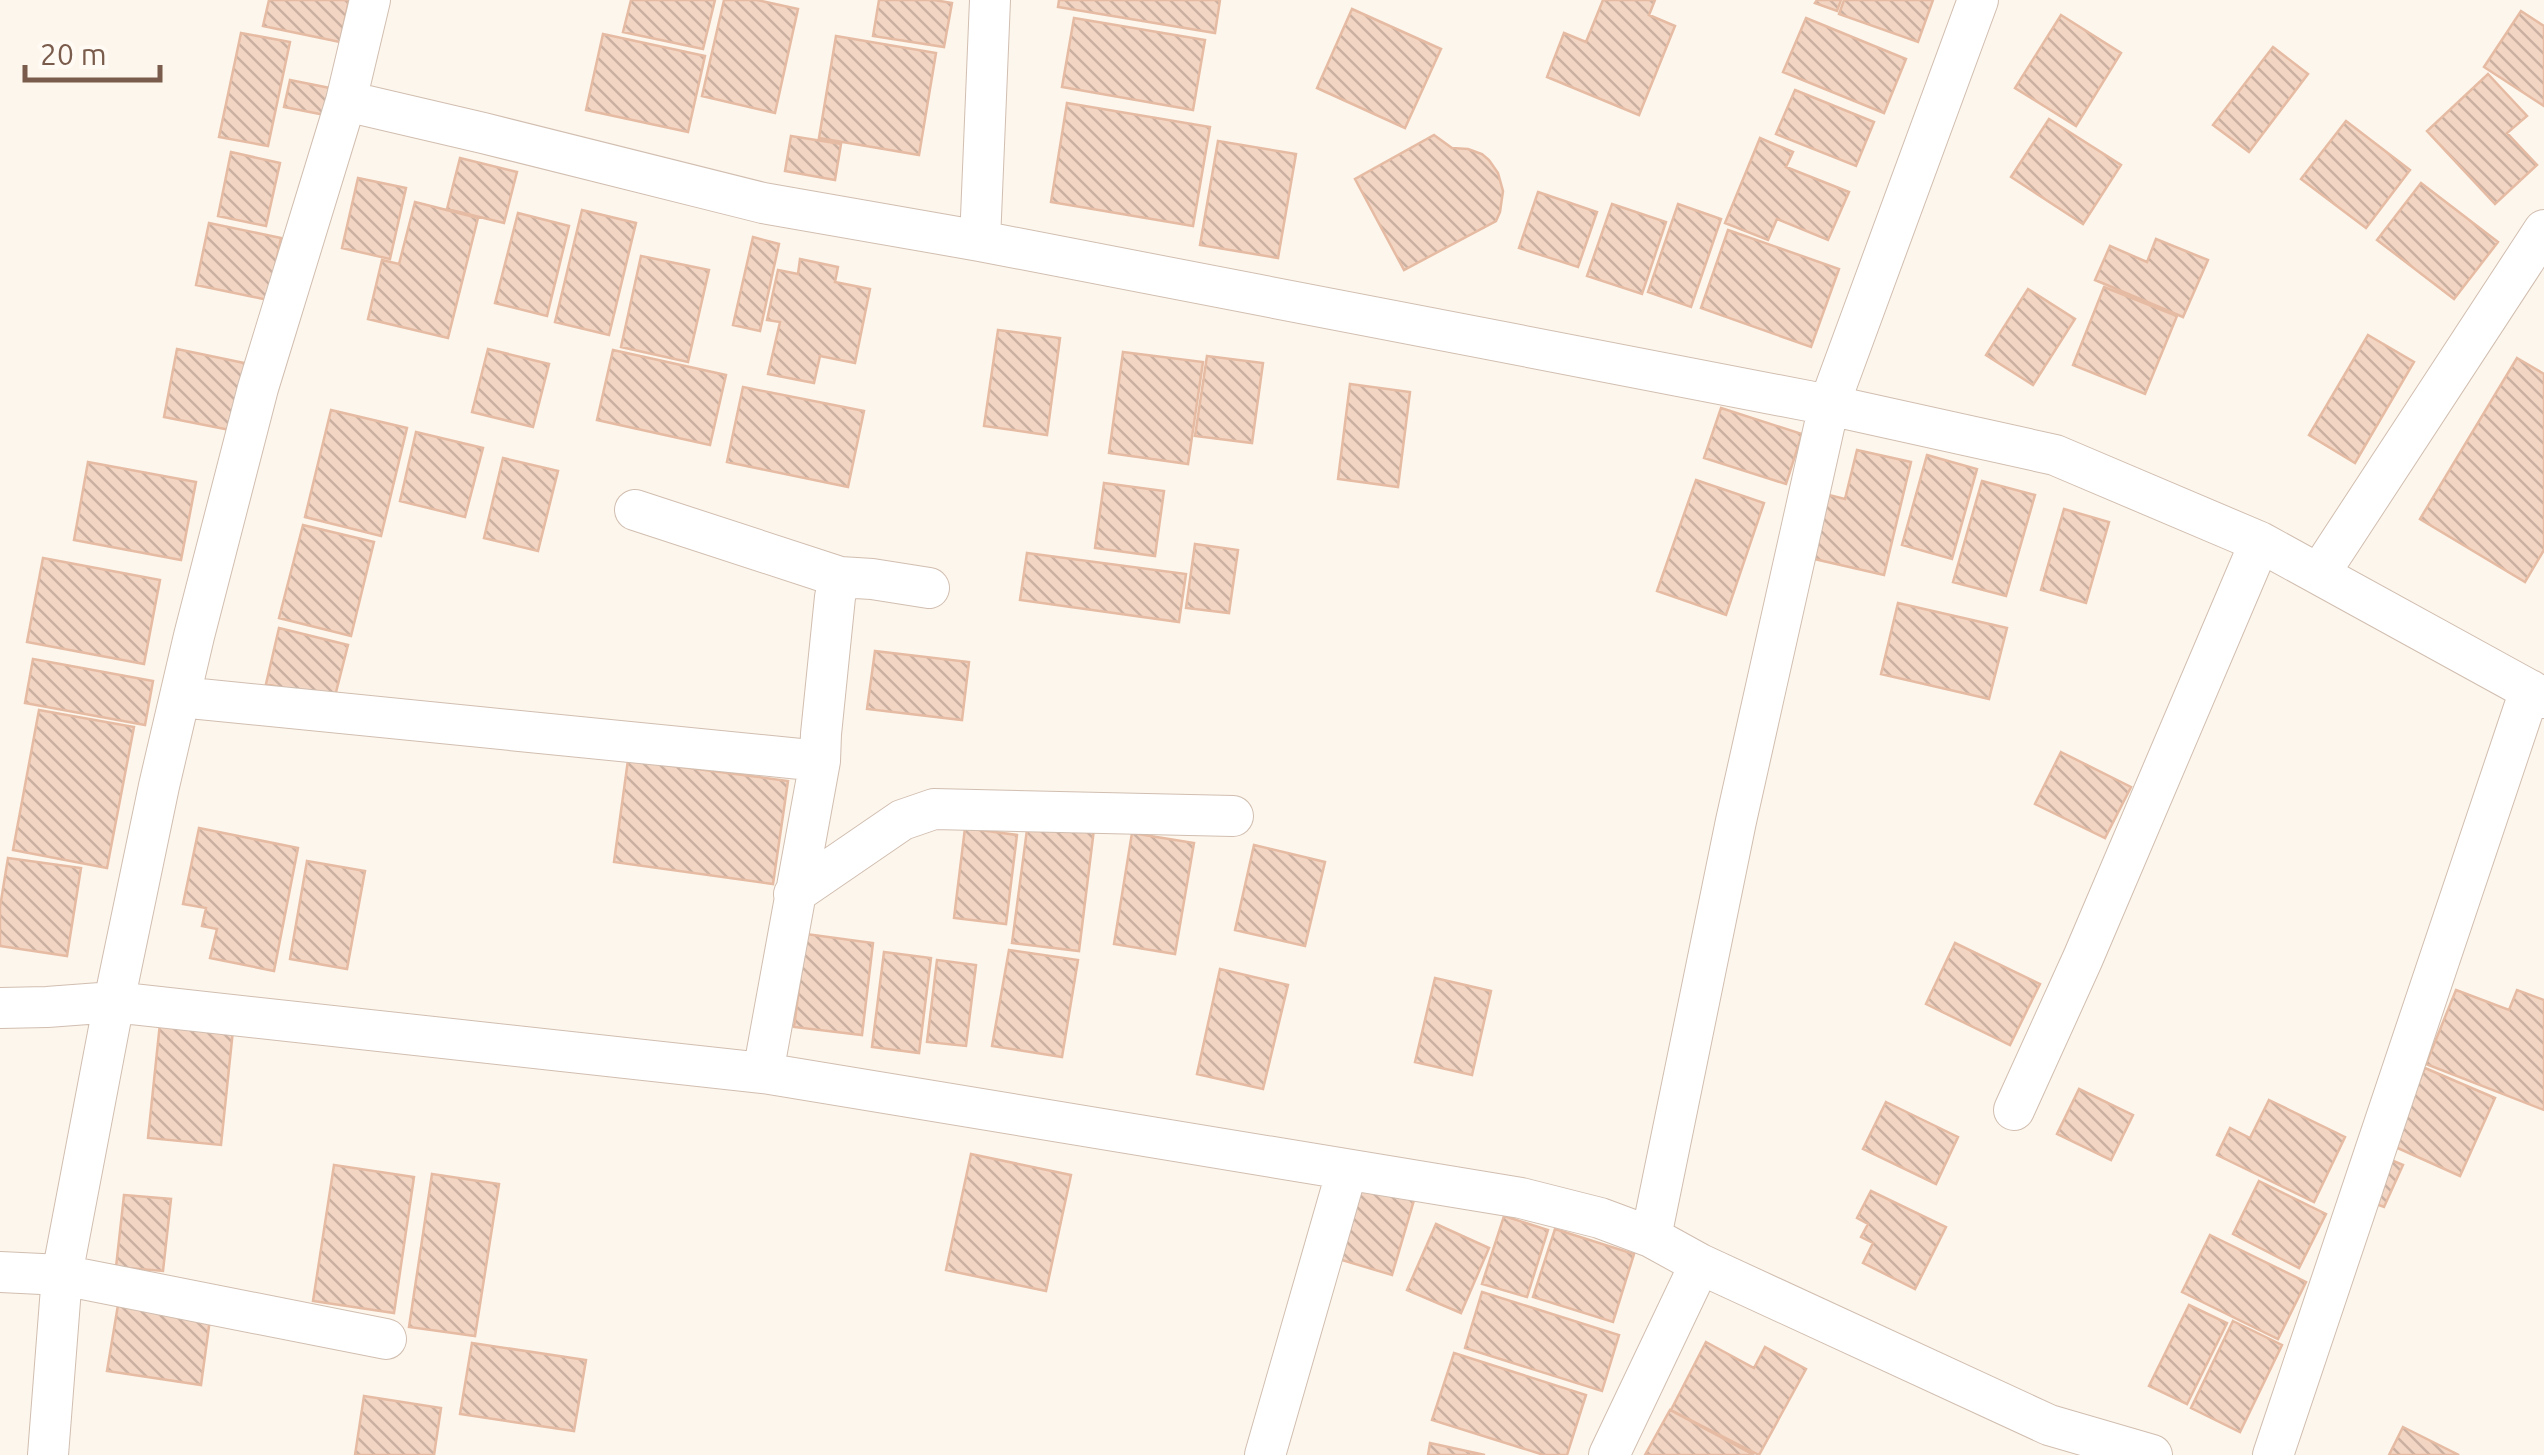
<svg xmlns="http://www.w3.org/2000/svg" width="2544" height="1455" font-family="Ubuntu,sans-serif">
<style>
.building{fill:url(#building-back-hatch);stroke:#e6bba3;stroke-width:2.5}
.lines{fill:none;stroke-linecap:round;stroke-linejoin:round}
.street-casing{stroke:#d1beb0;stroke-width:42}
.street{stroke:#fff;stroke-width:40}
</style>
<defs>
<pattern id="building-back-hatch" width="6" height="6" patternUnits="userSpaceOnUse" patternTransform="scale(2.5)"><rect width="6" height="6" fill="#f3d5c3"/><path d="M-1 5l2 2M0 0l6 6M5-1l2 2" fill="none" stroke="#cab0a1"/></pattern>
</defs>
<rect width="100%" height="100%" fill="#fdf6ec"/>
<path class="building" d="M269 0H349L340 42 263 26Z
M631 0H715L703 49 623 32Z
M724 0H757L798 9 775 113 702 96Z
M879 0H934L952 3 944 47 873 36Z
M1059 0H1220L1215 33 1058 7Z
M1603 0H1655L1649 15 1675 26 1639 115 1547 77 1564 33 1586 42Z
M1817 0H1841L1837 11 1815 3Z
M1844 0H1933L1918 42 1839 14Z
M1352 9 1441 49 1405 128 1317 88Z
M2521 11 2544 26V106L2484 67Z
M2061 15 2121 53 2076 126 2015 88Z
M1074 18 1205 40 1193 110 1062 87Z
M1806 18 1906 59 1884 113 1783 72Z
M241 33 290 42 268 146 219 137Z
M603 34 705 56 688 132 586 110Z
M836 36 936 53 919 155 819 138Z
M2273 47 2308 74 2249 152 2213 125Z
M2488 74 2527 116 2507 133 2537 165 2495 204 2427 131Z
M290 80 330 88 325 115 284 107Z
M1795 90 1874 122 1856 166 1776 134Z
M1067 103 1210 127 1193 226 1051 202Z
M2049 119 2121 165 2083 224 2011 177Z
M2346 121 2410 170 2366 228 2301 179Z
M1434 135 1452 148 1468 149 1482 154 1489 160 1498 173 1503 191 1500 212 1496 221 1404 270 1355 179Z
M791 136 841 144 835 180 785 171Z
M1760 138 1793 152 1786 167 1849 192 1828 240 1777 219 1768 240 1725 223Z
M1218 141 1296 154 1278 258 1200 245Z
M231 152 280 163 266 226 218 216Z
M460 158 517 172 504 223 447 209Z
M358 178 406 188 390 259 342 248Z
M2421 183 2498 242 2454 299 2377 240Z
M1538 192 1597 212 1578 267 1519 248Z
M415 202 478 218 448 338 368 319 382 260 399 264Z
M1612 204 1666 222 1642 294 1587 276Z
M1678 204 1721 219 1691 307 1648 292Z
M582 210 636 223 609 335 555 322Z
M518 213 569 226 547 316 495 303Z
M209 223 281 238 268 300 196 285Z
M1728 230 1839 269 1811 347 1701 308Z
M753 237 779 244 760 331 733 325Z
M2156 239 2208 260 2183 317 2095 280 2110 246 2147 262Z
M641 256 709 270 688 362 621 347Z
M800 259 838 267 835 282 870 289 855 363 820 356 814 383 768 374 780 322 767 320 778 270 798 274Z
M2104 287 2177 316 2145 394 2073 365Z
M2028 289 2075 319 2033 385 1986 355Z
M998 330 1060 338 1047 435 984 426Z
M2368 335 2414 362 2355 463 2309 435Z
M177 349 249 364 235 431 164 417Z
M488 349 549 364 533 427 472 412Z
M613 350 726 375 710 445 597 420Z
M1123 352 1203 362 1188 464 1109 453Z
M1207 356 1263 363 1252 443 1195 436Z
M2517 358 2544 374V550L2525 582 2420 519Z
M1350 384 1410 392 1398 487 1338 479Z
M743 387 864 411 848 487 727 462Z
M1721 408 1802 434 1786 484 1704 458Z
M331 410 407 428 381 536 305 517Z
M416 432 483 448 465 517 400 501Z
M1857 450 1911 462 1884 575 1810 558 1825 494 1845 499Z
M1927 455 1977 469 1952 559 1902 545Z
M503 458 558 471 538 551 484 538Z
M88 462 196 482 181 560 74 540Z
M1696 480 1764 503 1726 615 1657 591Z
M1982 481 2035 495 2006 596 1953 582Z
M1104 483 1164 491 1155 556 1095 548Z
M2064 509 2109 522 2086 603 2041 590Z
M303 525 374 542 351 636 279 618Z
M1195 544 1238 550 1229 613 1186 608Z
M1027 553 1186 574 1179 622 1020 600Z
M43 558 160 580 144 664 27 642Z
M1898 603 2007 628 1989 699 1881 674Z
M279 628 348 645 334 700 266 684Z
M875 651 969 662 962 720 867 709Z
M33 659 153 681 145 725 25 703Z
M39 710 134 727 107 868 13 850Z
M2061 752 2131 787 2105 838 2035 804Z
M628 760 788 781 773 884 614 862Z
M1028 822 1094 829 1079 951 1012 943Z
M199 828 298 848 274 971 210 958 217 929 202 926 206 908 183 904Z
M965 828 1017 835 1006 924 954 918Z
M1132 833 1194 843 1175 954 1114 944Z
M1254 845 1325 862 1305 946 1235 930Z
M8 858 81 868 67 956 0 946V907Z
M307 861 365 871 347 969 290 959Z
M806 934 873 943 862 1035 794 1027Z
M1955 943 2040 984 2010 1045 1926 1004Z
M1009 950 1078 960 1062 1057 992 1046Z
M884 952 931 958 919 1053 872 1047Z
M937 960 976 965 966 1046 927 1042Z
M1220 969 1288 985 1263 1089 1197 1074Z
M1435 978 1491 991 1472 1075 1415 1062Z
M2456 990 2509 1010 2517 990 2544 1000V1110L2426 1064Z
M160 1023 233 1030 221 1145 148 1138Z
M2425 1068 2495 1098 2460 1176 2391 1145Z
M2079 1089 2133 1115 2111 1160 2057 1134Z
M2269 1100 2345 1137 2314 1202 2217 1155 2230 1128 2250 1138Z
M1886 1102 1958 1137 1936 1184 1863 1149Z
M971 1154 1071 1175 1046 1291 946 1270Z
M2384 1157 2403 1165 2384 1207 2365 1200Z
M334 1165 414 1177 394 1313 313 1301Z
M432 1174 499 1184 475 1336 409 1327Z
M1346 1181 1414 1200 1392 1275 1325 1255Z
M2259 1181 2326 1214 2299 1268 2233 1234Z
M1871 1191 1946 1227 1915 1289 1863 1263 1873 1243 1861 1237 1868 1224 1857 1218Z
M124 1195 171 1199 163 1271 116 1267Z
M1504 1216 1548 1230 1527 1297 1482 1284Z
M1436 1224 1489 1248 1461 1313 1407 1290Z
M1555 1229 1634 1254 1613 1322 1533 1297Z
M2210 1235 2306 1282 2278 1339 2182 1292Z
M1482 1292 1619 1335 1602 1391 1465 1348Z
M118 1305 210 1319 201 1385 107 1371Z
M2189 1305 2227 1323 2187 1404 2149 1386Z
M2233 1321 2282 1345 2240 1432 2191 1408Z
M1706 1342 1754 1368 1765 1347 1806 1369 1759 1455 1671 1410Z
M472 1343 586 1360 574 1431 460 1414Z
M1454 1353 1586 1395 1567 1455H1544L1432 1420Z
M364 1396 441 1408 434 1455H355Z
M1670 1410 1754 1455H1645Z
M2403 1427 2459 1455H2389Z
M1430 1443 1485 1455H1428Z"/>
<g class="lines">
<g class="street-casing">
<path id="street" d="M346 101 483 133 763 203 980 241 1829 405 2055 455 2260 542 2544 698
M980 241 990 0
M635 510 840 577
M2319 574 2544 230
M180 697 820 761 763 1073
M820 761 821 734 835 597 840 577 872 579 929 588
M794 894 902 820 934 809 1233 816
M0 1008 47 1007 114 1002 763 1073 1521 1198 1600 1218 1651 1237 1700 1264 2049 1425 2152 1455
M2014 1110 2083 958 2260 542
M1651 1237 1736 821 1829 405 1978 0
M0 1272 62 1275 386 1339
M48 1455 62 1275 114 1002 159 786 194 636 258 388 346 101 370 0
M1265 1455 1347 1170
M1609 1455 1700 1264
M2273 1455 2530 690"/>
</g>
<use href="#street" class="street"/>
</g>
<path d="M25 65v15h135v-15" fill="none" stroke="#7a5c4d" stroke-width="5"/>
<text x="40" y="65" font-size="30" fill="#7a5c4d" stroke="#fffaf3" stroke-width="8" paint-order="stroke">20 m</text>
</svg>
